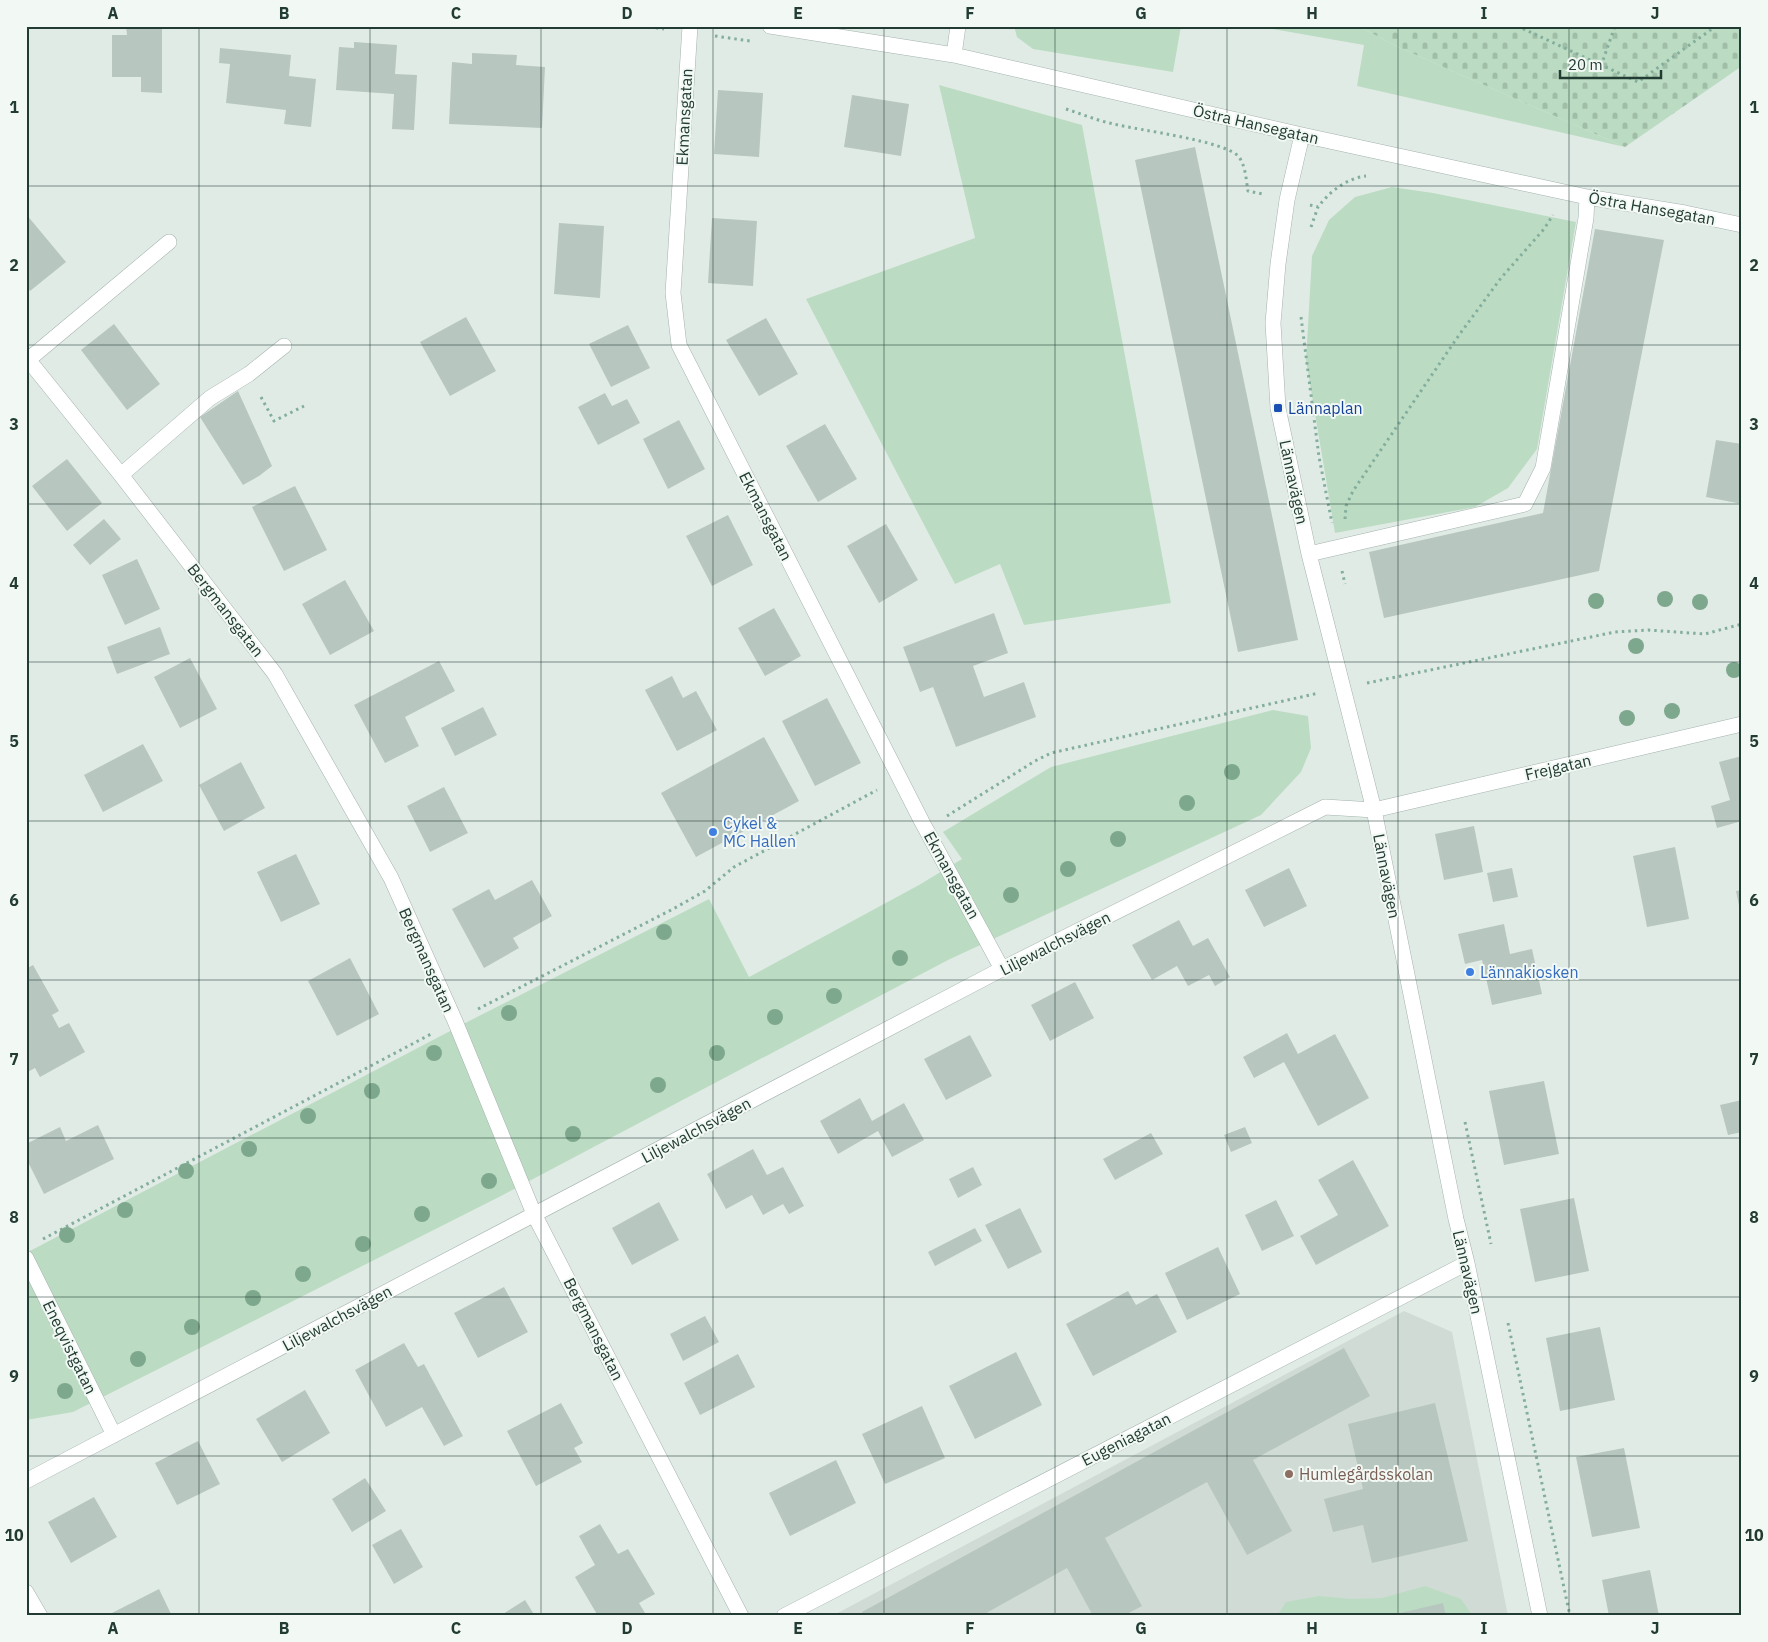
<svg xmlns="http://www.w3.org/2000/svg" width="1768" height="1642" font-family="'IBM Plex Sans',sans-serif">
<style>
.built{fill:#d0dbd5}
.green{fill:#bbdcc2}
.cemetery{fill:url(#cemetery-stones)}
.building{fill:#b7c6bf}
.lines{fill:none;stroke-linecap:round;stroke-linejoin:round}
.minor-casing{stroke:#a4b3ad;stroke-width:16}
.path{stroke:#83ae9e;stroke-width:3;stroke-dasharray:2.5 4;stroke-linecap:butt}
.minor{stroke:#fff;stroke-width:15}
.tree{fill:#7ea88d}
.grid{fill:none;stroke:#223c33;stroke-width:1;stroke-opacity:0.55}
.transit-dot{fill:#1a4fb4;stroke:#f2f8f4;stroke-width:2}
.shop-dot{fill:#3f7fe0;stroke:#f2f8f4;stroke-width:2}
.education-dot{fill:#8d6e63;stroke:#f2f8f4;stroke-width:2}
.labels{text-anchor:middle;stroke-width:4;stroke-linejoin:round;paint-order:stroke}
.street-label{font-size:16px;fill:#223c33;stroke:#f2f8f4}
.transit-label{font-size:16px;fill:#164399;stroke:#f2f8f4;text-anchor:start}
.shop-label{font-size:16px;fill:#366cbe;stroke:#f2f8f4;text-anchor:start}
.education-label{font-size:16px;fill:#785e54;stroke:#f2f8f4;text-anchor:start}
.neatline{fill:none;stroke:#223c33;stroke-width:2}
.grid-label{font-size:16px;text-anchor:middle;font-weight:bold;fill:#223c33}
</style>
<defs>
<pattern id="cemetery-stones" width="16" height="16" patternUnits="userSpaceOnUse" patternTransform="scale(1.25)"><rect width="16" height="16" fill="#bbdcc2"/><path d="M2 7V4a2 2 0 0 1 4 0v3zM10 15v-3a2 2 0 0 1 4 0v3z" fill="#a0bea7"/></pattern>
</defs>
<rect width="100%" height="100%" fill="#e1ebe6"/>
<path class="built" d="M1404 1311 1452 1332 1508 1616H832Z"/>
<path class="green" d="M1014 26H1181L1173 72 1033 49 1017 37Z
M1256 26H1358L1398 47 1625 147 1357 86 1364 45Z
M939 85 1082 125 1171 603 1024 625 1000 564 955 584 806 299 975 238Z
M1392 187 1433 193 1576 222 1537 449 1508 488 1475 507 1335 533 1306 360 1312 256 1329 220 1355 197Z
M1273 710 1308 716 1311 748 1301 772 1261 815 948 960 499 1197 73 1412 26 1420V1253L473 1019 709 899 749 977 919 885 962 859 943 832 1051 767Z
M1425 1586 1461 1599 1473 1616H1277L1286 1602 1319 1596 1352 1599 1382 1598Z"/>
<path class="cemetery" d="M1358 26H1742V66L1625 147 1398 47Z"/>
<path class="building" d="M126 26H162V93L141 92V77H112V35H127Z
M354 42 397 45 395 74 417 75 414 130 392 129 394 94 336 90 339 47 354 48Z
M220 48 291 55 289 76 316 79 311 127 284 124 286 110 226 103 230 64 219 63Z
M472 53 517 55 516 65 545 67 542 128 449 124 452 62 472 64Z
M718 90 763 93 759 157 714 154Z
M852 95 909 104 901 156 844 147Z
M1195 147 1298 640 1238 652 1135 160Z
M26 214 66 262 30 291 26 286Z
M712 218 757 221 753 286 708 283Z
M559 223 604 226 600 298 554 294Z
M1595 229 1664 240 1599 571 1384 618 1369 552 1543 513Z
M466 317 496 371 450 396 420 342Z
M766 318 798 374 759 396 726 340Z
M114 324 160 384 127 410 81 350Z
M628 325 650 368 611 387 589 344Z
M238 391 272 466 259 476 243 485 200 417Z
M605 393 612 406 627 399 640 423 598 445 578 407Z
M679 420 705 469 668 489 643 439Z
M825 424 857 479 818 502 786 446Z
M1716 440 1742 444V504L1706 497Z
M67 459 102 503 67 531 32 486Z
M295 486 327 550 284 571 252 507Z
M728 515 753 565 712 586 686 536Z
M104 519 121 539 90 565 73 545Z
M886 524 918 580 879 603 847 546Z
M137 559 160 609 125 625 102 575Z
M345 580 374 631 330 655 302 604Z
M774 608 801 656 765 676 738 628Z
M994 613 1008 653 973 666 984 697 1024 682 1036 717 956 747 933 687 920 692 903 647Z
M160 627 170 654 117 674 107 647Z
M190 658 217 709 180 728 154 677Z
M439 661 455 691 405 717 419 746 385 763 354 705Z
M672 676 683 698 696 691 717 730 677 751 645 690Z
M827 698 861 763 815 786 782 721Z
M483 707 497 735 455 756 441 728Z
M764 737 799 801 696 857 661 793Z
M143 744 163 781 103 812 84 775Z
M1742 756V821L1717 828 1711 806 1730 800 1719 762Z
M241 762 265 808 224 831 199 785Z
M444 787 468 833 430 852 407 806Z
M1474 826 1483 872 1444 880 1435 834Z
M1675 847 1689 919 1647 927 1633 856Z
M296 854 320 904 281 922 257 872Z
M1289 868 1307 906 1264 927 1245 890Z
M1512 868 1518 897 1493 902 1487 873Z
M532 880 552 916 513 938 519 948 484 968 452 909 489 889 495 900Z
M1742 890V915H1741L1736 891Z
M1179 920 1193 946 1208 938 1230 977 1215 986 1209 975 1188 986 1177 966 1152 980 1132 945Z
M1504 924 1510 954 1532 949 1542 994 1492 1005 1482 960 1465 964 1458 934Z
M350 958 379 1014 337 1036 308 981Z
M33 965 59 1011 52 1015 59 1028 69 1023 85 1052 40 1077 35 1068 26 1073V969Z
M1075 982 1094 1018 1050 1041 1031 1005Z
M1287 1033 1298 1054 1335 1034 1369 1098 1318 1126 1284 1062 1254 1078 1243 1057Z
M970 1035 992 1076 946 1100 924 1059Z
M1544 1081 1559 1154 1504 1165 1489 1091Z
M860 1098 872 1121 904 1103 924 1140 892 1157 878 1131 838 1154 820 1121Z
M1742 1100V1132L1728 1135 1720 1105Z
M98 1125 114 1159 44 1194 26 1158V1144L60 1127 66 1141Z
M1245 1127 1252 1143 1231 1152 1224 1135Z
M1151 1133 1163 1154 1115 1180 1103 1159Z
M753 1149 767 1175 783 1167 804 1206 789 1214 783 1204 763 1215 752 1195 726 1209 707 1174Z
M1353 1160 1389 1226 1316 1265 1300 1236 1338 1215 1318 1180Z
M973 1167 982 1185 958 1198 949 1179Z
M1574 1198 1589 1271 1535 1282 1520 1209Z
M1276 1200 1294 1236 1262 1251 1245 1215Z
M659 1202 679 1240 632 1265 612 1228Z
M1020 1208 1042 1252 1008 1269 985 1225Z
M975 1228 982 1241 935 1266 928 1252Z
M1218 1247 1240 1294 1187 1320 1165 1273Z
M504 1287 528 1332 478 1358 454 1313Z
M1128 1291 1136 1305 1157 1294 1177 1332 1093 1376 1066 1324Z
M705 1316 719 1342 683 1361 670 1334Z
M1600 1327 1615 1400 1560 1411 1546 1338Z
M404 1343 418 1367 424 1364 463 1436 444 1446 422 1407 386 1427 355 1370Z
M1344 1348 1370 1396 1253 1460 1292 1531 1247 1555 1207 1482 1105 1538 1142 1606 1123 1616H1093L1067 1568 981 1616H864L862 1612Z
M1016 1352 1042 1405 975 1439 949 1386Z
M738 1354 755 1387 700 1415 684 1383Z
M305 1390 330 1433 282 1462 256 1419Z
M561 1403 583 1443 574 1448 582 1462 536 1486 507 1431Z
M1435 1403 1468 1541 1372 1563 1363 1525 1333 1532 1324 1499 1363 1489 1348 1424Z
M922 1406 945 1458 885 1484 862 1434Z
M198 1441 220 1484 177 1505 155 1463Z
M1624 1448 1640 1528 1592 1537 1576 1457Z
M836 1460 856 1503 790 1536 769 1493Z
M365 1478 386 1511 352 1532 332 1499Z
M94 1497 117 1537 71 1563 48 1522Z
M600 1524 618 1554 628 1549 655 1594 639 1603 645 1613 640 1616H598L575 1577 595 1565 579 1536Z
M401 1529 423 1567 394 1584 372 1545Z
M1650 1570 1659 1616H1609L1602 1580Z
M159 1589 172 1616H111L110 1614Z
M525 1600 535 1616H503V1614Z
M1443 1603 1446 1616H1401L1400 1613Z"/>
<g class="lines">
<g class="minor-casing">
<path id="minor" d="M690 26 673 293 679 345 922 822 1002 969
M770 26 954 55 1302 135 1587 197 1685 213 1742 225
M954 55 958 26
M1302 135 1287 200 1278 264 1273 323 1278 408 1309 554 1374 810 1456 1219 1467 1263 1540 1616
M26 357 121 475 275 674 391 878 455 1021 534 1214 741 1616
M28 360 169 242
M121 475 210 398 249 374 284 346
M1309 554 1525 504 1543 468 1586 218 1587 197
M26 1258 114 1435
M26 1481 1002 969 1325 807 1374 810 1742 724
M26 1592 40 1616
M784 1616 1467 1263"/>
</g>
<path class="path" d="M643 26 664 29
M1517 26 1638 82 1716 26
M715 36 750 41
M1601 66 1615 26
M1066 109C1082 114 1098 121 1114 124 1137 130 1227 141 1239 157 1246 167 1246 180 1248 191L1263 194
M1310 205 1318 207C1329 192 1347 178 1366 176
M1311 227 1318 207
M1301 317 1319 457 1332 523
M261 397 274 421 304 406
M1345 519 1346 506 1353 491 1459 335 1501 278 1544 229 1553 215
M1342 571 1345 584
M1367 683 1615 632 1648 630 1705 634 1742 624
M947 816 1035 761 1051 753 1319 693
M478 1009 673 909 705 891 734 867 877 790
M1465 1122 1491 1244
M43 1239 433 1033
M1508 1323 1570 1616"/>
<use href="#minor" class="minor"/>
</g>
<g class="tree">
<circle cx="1665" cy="599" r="8"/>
<circle cx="1596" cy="601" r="8"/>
<circle cx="1700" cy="602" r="8"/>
<circle cx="1636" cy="646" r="8"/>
<circle cx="1734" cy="670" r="8"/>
<circle cx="1672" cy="711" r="8"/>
<circle cx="1627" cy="718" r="8"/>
<circle cx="1232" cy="772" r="8"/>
<circle cx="1187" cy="803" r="8"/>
<circle cx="1118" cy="839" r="8"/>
<circle cx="1068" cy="869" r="8"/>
<circle cx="1011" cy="895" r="8"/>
<circle cx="664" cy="932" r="8"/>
<circle cx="900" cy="958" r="8"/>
<circle cx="834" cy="996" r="8"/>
<circle cx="509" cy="1013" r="8"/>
<circle cx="775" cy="1017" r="8"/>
<circle cx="434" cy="1053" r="8"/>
<circle cx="717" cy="1053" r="8"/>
<circle cx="658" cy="1085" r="8"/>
<circle cx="372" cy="1091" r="8"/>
<circle cx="308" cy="1116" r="8"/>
<circle cx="573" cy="1134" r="8"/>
<circle cx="249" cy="1149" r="8"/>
<circle cx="186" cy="1171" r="8"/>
<circle cx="489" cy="1181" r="8"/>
<circle cx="125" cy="1210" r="8"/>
<circle cx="422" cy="1214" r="8"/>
<circle cx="67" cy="1235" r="8"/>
<circle cx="363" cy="1244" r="8"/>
<circle cx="303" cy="1274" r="8"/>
<circle cx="253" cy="1298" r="8"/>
<circle cx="192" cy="1327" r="8"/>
<circle cx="138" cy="1359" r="8"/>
<circle cx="65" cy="1391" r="8"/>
</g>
<path class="grid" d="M199 26V1616M370 26V1616M541 26V1616M713 26V1616M884 26V1616M1055 26V1616M1227 26V1616M1398 26V1616M1569 26V1616M26 186H1742M26 345H1742M26 504H1742M26 662H1742M26 821H1742M26 980H1742M26 1138H1742M26 1297H1742M26 1456H1742"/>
<rect class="transit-dot" x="1273" y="403" width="10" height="10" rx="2.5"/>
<g class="shop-dot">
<circle cx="713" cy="832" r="5"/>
<circle cx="1470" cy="972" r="5"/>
</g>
<circle class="education-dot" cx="1289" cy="1474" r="5"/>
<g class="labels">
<g class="street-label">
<text transform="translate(684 117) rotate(-87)" y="6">Ekmansgatan</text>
<text transform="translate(1256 124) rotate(13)" y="6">Östra Hansegatan</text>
<text transform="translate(1652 208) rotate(10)" y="6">Östra Hansegatan</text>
<text transform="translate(1294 482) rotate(78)" y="6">Lännavägen</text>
<text transform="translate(766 516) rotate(63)" y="6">Ekmansgatan</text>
<text transform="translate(226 610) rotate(52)" y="6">Bergmansgatan</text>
<text transform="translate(1558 767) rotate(-13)" y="6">Frejgatan</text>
<text transform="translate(952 875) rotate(61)" y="6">Ekmansgatan</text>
<text transform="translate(1387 876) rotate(79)" y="6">Lännavägen</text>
<text transform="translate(1055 943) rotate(-27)" y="6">Liljewalchsvägen</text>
<text transform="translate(427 960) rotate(66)" y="6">Bergmansgatan</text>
<text transform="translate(696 1130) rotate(-28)" y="6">Liljewalchsvägen</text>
<text transform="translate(1468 1272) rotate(77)" y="6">Lännavägen</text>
<text transform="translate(337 1318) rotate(-28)" y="6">Liljewalchsvägen</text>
<text transform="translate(594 1329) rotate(63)" y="6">Bergmansgatan</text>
<text transform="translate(70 1347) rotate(64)" y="6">Eneqvistgatan</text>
<text transform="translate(1126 1439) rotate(-27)" y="6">Eugeniagatan</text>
</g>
<g class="transit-label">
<text x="1288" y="414">Lännaplan</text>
</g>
<g class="shop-label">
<text x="723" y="829">Cykel &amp;<tspan x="723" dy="18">MC Hallen</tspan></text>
<text x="1480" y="978">Lännakiosken</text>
</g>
<g class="education-label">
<text x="1299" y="1480">Humlegårdsskolan</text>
</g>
</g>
<rect width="1768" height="1642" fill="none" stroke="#f2f8f4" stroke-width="55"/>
<path d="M1560 70v8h101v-8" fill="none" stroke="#223c33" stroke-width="2.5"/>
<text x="1568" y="70" font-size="15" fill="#223c33" stroke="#f2f8f4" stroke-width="4" paint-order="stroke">20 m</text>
<rect x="28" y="28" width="1712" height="1586" class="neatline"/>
<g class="grid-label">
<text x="113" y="19">A</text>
<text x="284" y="19">B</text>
<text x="456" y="19">C</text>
<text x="627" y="19">D</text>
<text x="798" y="19">E</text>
<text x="970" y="19">F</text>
<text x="1141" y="19">G</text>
<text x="1312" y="19">H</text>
<text x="1484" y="19">I</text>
<text x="1655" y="19">J</text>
<text x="14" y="113">1</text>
<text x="1754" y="113">1</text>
<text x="14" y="271">2</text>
<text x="1754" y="271">2</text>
<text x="14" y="430">3</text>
<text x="1754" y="430">3</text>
<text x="14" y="589">4</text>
<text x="1754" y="589">4</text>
<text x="14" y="747">5</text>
<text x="1754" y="747">5</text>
<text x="14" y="906">6</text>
<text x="1754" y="906">6</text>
<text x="14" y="1065">7</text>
<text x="1754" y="1065">7</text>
<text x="14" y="1223">8</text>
<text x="1754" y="1223">8</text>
<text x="14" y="1382">9</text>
<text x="1754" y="1382">9</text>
<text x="14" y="1541">10</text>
<text x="1754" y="1541">10</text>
<text x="113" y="1634">A</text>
<text x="284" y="1634">B</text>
<text x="456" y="1634">C</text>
<text x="627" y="1634">D</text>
<text x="798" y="1634">E</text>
<text x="970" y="1634">F</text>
<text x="1141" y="1634">G</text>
<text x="1312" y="1634">H</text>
<text x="1484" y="1634">I</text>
<text x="1655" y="1634">J</text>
</g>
</svg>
